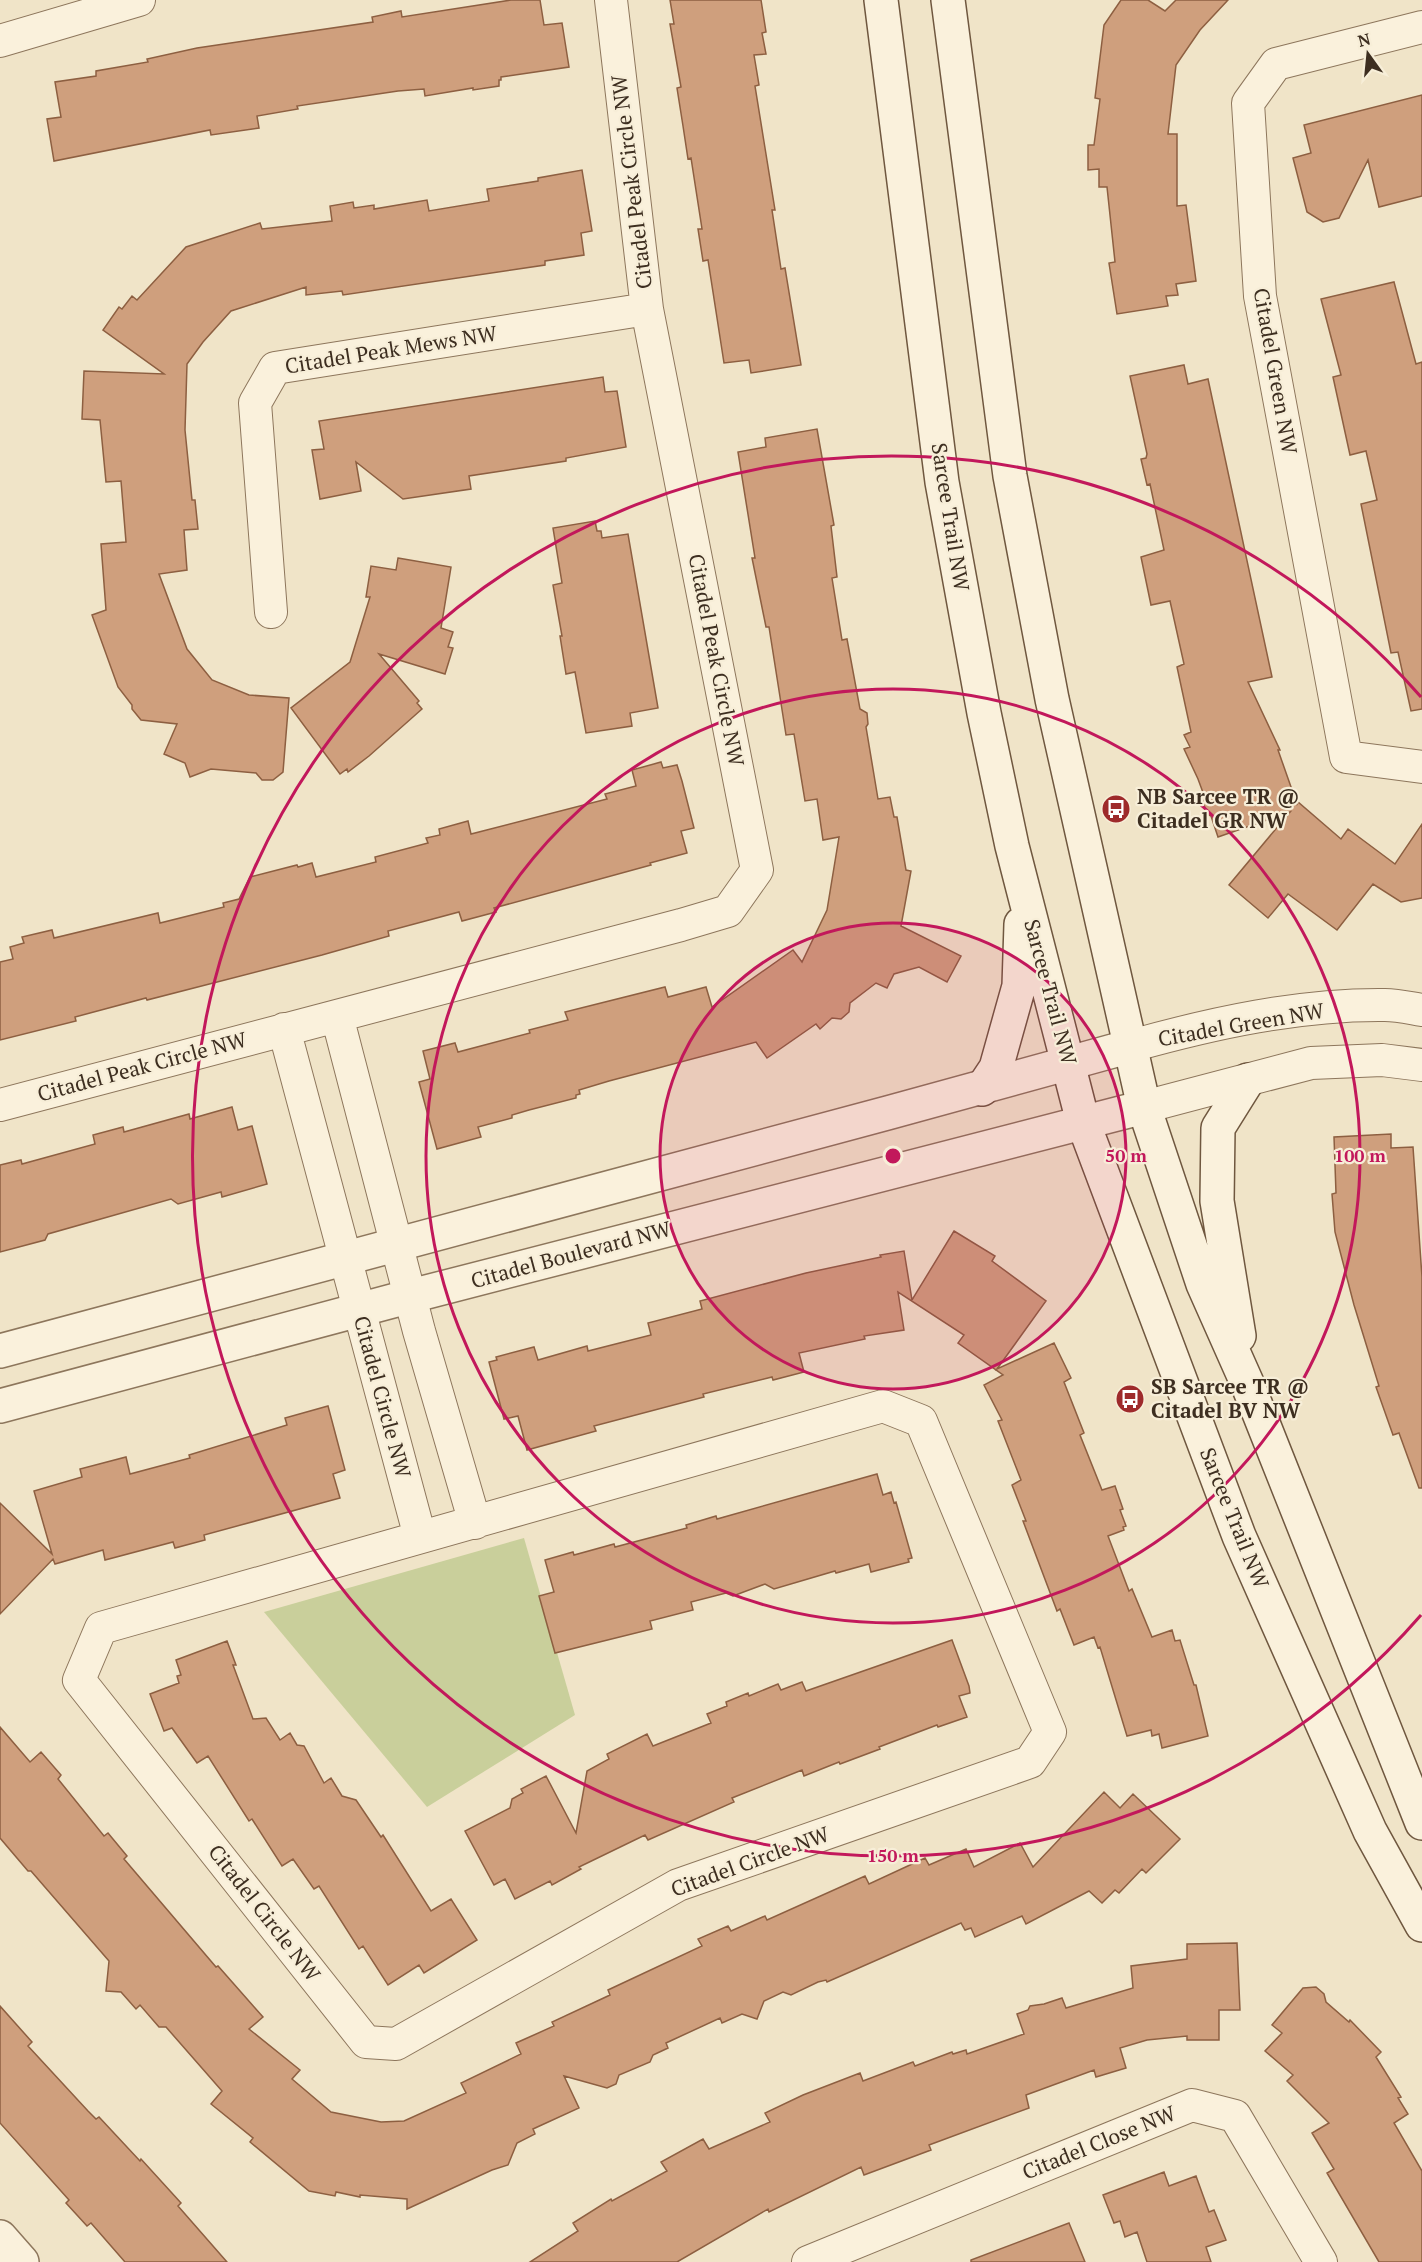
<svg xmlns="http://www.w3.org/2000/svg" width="1422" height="2262" font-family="'PT Serif',serif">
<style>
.green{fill:#c9cf9b}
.building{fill:#cf9f7d;stroke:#8d5f41;stroke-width:1.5}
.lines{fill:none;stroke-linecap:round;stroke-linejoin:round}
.minor-casing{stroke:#8d765c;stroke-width:34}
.tertiary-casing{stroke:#8d765c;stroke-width:36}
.secondary-casing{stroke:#6f573f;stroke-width:36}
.minor{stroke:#faf1dc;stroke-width:32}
.tertiary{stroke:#faf1dc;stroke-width:33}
.secondary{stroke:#faf1dc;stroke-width:33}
.ring{fill:none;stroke:#c2185b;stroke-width:3}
.labels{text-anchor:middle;stroke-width:4.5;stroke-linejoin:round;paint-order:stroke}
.street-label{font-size:21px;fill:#3d2e20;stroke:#f7eed8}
.poi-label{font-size:21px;font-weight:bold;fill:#3d2e20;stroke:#f7eed8;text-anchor:start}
.centre{fill:#c2185b;stroke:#f7eed8;stroke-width:3}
.ring-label{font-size:18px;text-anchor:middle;font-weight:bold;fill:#c2185b;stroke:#f7eed8;stroke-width:4.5;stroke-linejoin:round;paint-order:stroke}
</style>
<rect width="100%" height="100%" fill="#f0e4c8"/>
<path class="green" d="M524 1538 575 1715 427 1807 264 1612Z"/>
<path class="building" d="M511 0H540L544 25 562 23 569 67 501 77V80H499V86L473 90V88L425 96 424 89 398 91 297 106 298 109 257 116 259 128 211 135 210 130 54 161 47 119 61 117 55 82 96 76V71L148 62 147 59 197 48 373 22 372 17 401 11 402 17Z
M670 0H761L766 32 762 33 766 54 754 55 759 85 755 86 775 210H772L781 269 785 268 801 365 751 373 749 360 724 363 708 260 703 261 698 229H702L691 158 688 159 683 126 677 88 681 87 670 24H674Z
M1121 0H1148L1165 11 1176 0H1228L1200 30 1176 65 1168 134H1177V206L1186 205 1196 281 1176 284 1178 295 1166 296 1168 306 1117 314 1109 263 1115 262 1107 187H1099V169L1088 170V145H1094L1100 99 1095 98 1104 25Z
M1422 95V196L1379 207 1368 160 1339 218 1323 222 1307 212 1293 158 1311 153 1304 125Z
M582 170 592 231 581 233 584 255 545 261V265L343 295 342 291 306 295V287L231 311 203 342 187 364 185 430 192 500H195L198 529 184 530 187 570 159 574 187 649 212 680 249 695 289 698 283 772 273 780H262L256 773 211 769 190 777 185 763 164 754 177 724 141 720 132 709V705L118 687 92 615 106 610 101 544 126 542 121 481 106 482 100 420 82 419 84 371 164 374 103 330 119 307 122 309 132 296 137 300 186 247 260 223 262 229 332 221 330 206 353 202 354 208 374 205V209L427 200 429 211 489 201 487 189 538 181V178Z
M1394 282 1416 364 1422 362V709L1411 711 1398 652 1391 653 1361 504 1377 500 1366 451 1350 455 1333 377 1341 375 1321 299Z
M1184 365 1188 384 1208 379 1272 677 1248 682 1280 750H1278L1297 804 1298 802 1341 839 1348 829 1395 864 1422 824V898L1401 902 1373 884 1337 930 1288 894 1268 918 1229 885 1290 812 1218 837 1211 816 1207 814 1203 802 1205 798 1198 779 1184 749 1190 747 1184 735 1191 732 1177 667 1184 664 1170 601 1151 605 1141 557 1164 550 1150 484 1147 485 1141 459 1146 458 1147 454 1130 376Z
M603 377 605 392 617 391 626 447 566 458V461L469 476 471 489 403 499 356 462 361 491 320 499 312 450 324 449 319 421Z
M817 429 834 525 831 526 837 577 832 578 842 640 847 639 860 709 867 713 868 724 866 727 878 799 890 797 894 817H897L906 870 911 871 901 926 961 956 947 982 919 967 894 974 887 988 876 983 850 1003 849 1012 841 1019 832 1018 820 1029 816 1024 767 1058 756 1042 609 1081 579 1090 580 1094 576 1095V1098L529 1110 512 1115V1118L478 1127 481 1137 437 1149 419 1082 430 1079 423 1051 455 1043 458 1052 530 1033 529 1030 568 1020 565 1012 665 987 668 997 706 987 712 1007 793 950 802 962 827 910 839 837 823 840 817 799 805 801 794 734 786 735 769 627H766L752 558H755L738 452 766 447 765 438Z
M595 521 597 531H601L602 538 628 534 658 708 630 713 632 726 586 733 575 672 566 674 560 636H562L553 585 562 583 553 528Z
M398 558 451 567 441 628 453 632 448 647 453 648 445 674 379 654 419 701 417 703 422 709 369 756 348 772 347 769 340 774 291 708 350 662 370 597H366L371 566 396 570Z
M661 762 663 768 677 765 682 781 694 828 681 831 687 853 650 863 651 865 494 908 496 912 462 921 459 912 388 931 389 936 322 955 147 1000 146 998 75 1017 76 1021 0 1040V962L13 959 10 947 24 943 22 937 52 930 54 938 158 913 160 923 224 907 223 903 239 899 250 877 297 865 298 867 312 863 316 877 376 862 375 857 428 843 426 838 440 835 439 829 468 821 471 834 607 799 605 794 636 786 632 770Z
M232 1107 238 1130 252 1126 267 1184 222 1197 221 1192 178 1204 171 1199 48 1234 45 1240 0 1252V1165L21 1160 22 1164 95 1144 93 1135 123 1127 124 1132 189 1114 190 1119Z
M1391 1134V1148L1413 1147 1422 1277V1488H1419L1399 1433 1393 1435 1376 1387 1379 1386 1354 1305 1335 1232 1332 1194 1336 1193 1334 1137Z
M954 1231 995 1256 992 1261 1046 1301 997 1369 1054 1343 1071 1378 1064 1382 1084 1433 1080 1435 1102 1490 1115 1486 1123 1509 1120 1510 1126 1526 1123 1527 1124 1530 1108 1536 1129 1591 1132 1589 1152 1637 1172 1630 1175 1641 1180 1640 1194 1685H1196L1208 1736 1162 1748 1159 1734 1152 1736 1151 1730 1127 1736 1100 1647 1098 1648 1094 1637 1074 1645 1060 1609 1057 1611 1023 1521H1026L1012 1485 1021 1480 998 1421 1002 1420 984 1385 1003 1375 958 1343 964 1335 898 1292 904 1330 864 1336 865 1339 799 1353 804 1372 773 1380 772 1377 703 1394 704 1397 594 1426 596 1431 527 1450 518 1416 504 1419 489 1362 497 1360 496 1357 534 1347 538 1360 587 1346 588 1351 651 1335 648 1323 702 1309 700 1301 806 1273 881 1257 880 1255 904 1251 912 1300Z
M328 1406 345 1470 333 1474 340 1498 204 1535 205 1540 175 1548 173 1542 105 1560 103 1550 55 1564 53 1559 0 1614V1503L52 1554 34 1491 82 1477 80 1469 126 1457 130 1474 190 1458 189 1455 287 1425 285 1418Z
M877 1474 883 1495 891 1492 894 1503 896 1502 912 1558 908 1559 909 1562 871 1572 869 1564 836 1573 835 1571 774 1589 765 1584 733 1596 726 1593 691 1602 693 1610 650 1621 652 1629 555 1653 539 1596 554 1592 545 1560 573 1552 574 1555 614 1544 615 1547 687 1528 686 1525 716 1516 717 1519Z
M952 1640 969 1686 970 1693 959 1696 967 1717 938 1727 937 1725 879 1747 880 1749 840 1764 839 1762 804 1776 802 1770 732 1798 734 1802 648 1840 645 1835 579 1867 581 1869 552 1885 550 1881 515 1899 505 1879 494 1885 465 1831 510 1808 512 1799 523 1793 521 1789 546 1776 576 1833 587 1771 609 1759 607 1754 647 1734 653 1746 711 1723 707 1714 727 1706 726 1702 748 1693 749 1696 778 1684 781 1690 802 1682 806 1691Z
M227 1641 236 1665H233L253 1719 266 1718 280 1740 290 1733 297 1745 304 1746 324 1783 331 1778 342 1796 356 1800 381 1837 383 1835 431 1911 451 1899 477 1940 424 1973 419 1965 388 1985 363 1946 359 1949 319 1886 314 1889 293 1859 282 1866 252 1819 249 1821 208 1756 197 1763 172 1728 164 1731 150 1694 179 1683 177 1676 181 1675 176 1660Z
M0 1727 30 1762 41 1752 61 1775 58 1779 104 1836 108 1833 127 1856 124 1859 216 1967 218 1966 263 2017 249 2029 300 2070 292 2079 331 2112 381 2122 404 2121 466 2093 461 2083 521 2054 516 2043 554 2026 552 2022 610 1995 608 1990 702 1946 698 1939 728 1926 731 1931 765 1916 767 1920 865 1876 869 1884 925 1858 929 1865 966 1849 974 1867 1020 1843 1033 1867 1104 1792 1120 1808 1133 1794 1180 1839 1146 1873 1142 1869 1119 1893 1115 1890 1102 1903 1089 1891 1026 1924 1022 1916 975 1937 971 1928 965 1930 961 1923 827 1982 826 1980 818 1982 791 1995 783 1992 764 2001 757 2019 742 2014 722 2023 720 2018 666 2043 668 2048 653 2055 650 2062 619 2075 616 2084 607 2088 564 2076 579 2108 533 2129 535 2134 517 2143 508 2165 492 2170 407 2209V2199L360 2195V2197L336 2192 335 2196 309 2191 250 2142 253 2138 211 2104 222 2091 166 2027H159L140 2005 136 2009 121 1992 106 1991 109 1961 31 1871H28L0 1838Z
M1237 1943 1240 2010H1219V2040H1187V2036L1147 2040 1120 2048 1126 2068 1096 2077 1094 2070 1026 2095 1029 2108 929 2145 931 2150 864 2175 861 2167 769 2212 768 2209 677 2262H530L578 2231 573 2223 611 2199 612 2201 667 2171 661 2162 703 2139 709 2149 770 2122 765 2113 803 2095 860 2073 863 2081 913 2062 915 2066 952 2052 953 2054 966 2050 967 2054 1024 2034 1017 2014 1028 2010 1030 2006 1044 2004 1062 1998 1066 2008 1133 1988 1131 1966 1187 1959V1944Z
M1316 1987 1324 1994 1326 2002 1349 2022 1350 2020 1381 2052 1376 2057 1401 2097 1398 2098 1408 2114 1394 2123 1422 2171V2262H1379L1327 2173 1334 2169 1312 2133 1329 2123 1287 2081 1293 2075 1265 2051 1282 2033 1272 2025 1303 1988Z
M0 2006 32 2042 28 2046 88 2111 96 2119 99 2117 140 2161 141 2159 181 2203 178 2206 227 2262H125L91 2223 87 2226 66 2203 69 2200 0 2123Z
M1164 2172 1169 2186 1196 2176 1209 2212 1214 2210 1226 2240 1206 2247 1211 2262H1147L1137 2232 1125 2237 1120 2221 1114 2223 1103 2195Z
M1069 2223 1085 2262H971V2260Z"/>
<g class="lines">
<g class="minor-casing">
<path id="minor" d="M1422 27 1276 64 1248 103 1260 296 1346 757 1422 767
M0 41 139 0
M271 612 255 403 275 368 647 309
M337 1016 419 1331 475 1523
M284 1029 420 1537
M1131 1046C1213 1023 1300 1004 1385 1005 1397 1005 1410 1008 1422 1010
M0 1105 681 925 728 911 757 870 647 309 611 0
M1144 1107 1311 1063 1382 1060 1422 1065
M883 1406 921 1421 1050 1732 1030 1762 678 1885 396 2044 366 2042 79 1680 101 1628Z
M808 2262 1192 2105 1235 2116 1321 2262"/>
</g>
<g class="tertiary-casing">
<path id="tertiary" d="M0 1351C377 1248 755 1151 1131 1046
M0 1406 411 1296 1144 1107
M0 2237 22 2262"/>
</g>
<g class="secondary-casing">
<path id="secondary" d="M881 0 942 482 984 713 1012 846 1083 1122 1239 1536 1370 1831 1422 1925
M948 0 1010 476 1052 699 1144 1107 1203 1284 1247 1383 1422 1823
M982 1089 996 1068 1019 986 1021 924
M1239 1336 1217 1201 1218 1128 1248 1080"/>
</g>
<use href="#minor" class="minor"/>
<use href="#tertiary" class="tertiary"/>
<use href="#secondary" class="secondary"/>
</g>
<circle cx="893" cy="1156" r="233" fill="#c2185b" fill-opacity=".12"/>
<g class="ring">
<circle cx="893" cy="1156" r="233"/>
<circle cx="893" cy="1156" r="467"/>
<path d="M1421 1615A700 700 0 1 1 1421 697"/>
</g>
<defs>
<g id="bus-disc" transform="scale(1.5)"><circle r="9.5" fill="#9e2a2b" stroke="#f7eed8"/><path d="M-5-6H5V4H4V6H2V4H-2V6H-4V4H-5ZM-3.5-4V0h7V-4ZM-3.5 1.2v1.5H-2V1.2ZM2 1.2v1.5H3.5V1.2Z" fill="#fff"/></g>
</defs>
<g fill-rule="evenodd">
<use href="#bus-disc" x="1116" y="809"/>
<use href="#bus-disc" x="1130" y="1399"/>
</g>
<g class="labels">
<g class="street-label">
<text transform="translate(632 182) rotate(-97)" y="7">Citadel Peak Circle NW</text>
<text transform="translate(391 350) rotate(-9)" y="7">Citadel Peak Mews NW</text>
<text transform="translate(1275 371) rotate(80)" y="7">Citadel Green NW</text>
<text transform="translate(950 517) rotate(81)" y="7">Sarcee Trail NW</text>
<text transform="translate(716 660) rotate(79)" y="7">Citadel Peak Circle NW</text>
<text transform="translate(1050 992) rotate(75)" y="7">Sarcee Trail NW</text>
<text transform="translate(1241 1025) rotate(-10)" y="7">Citadel Green NW</text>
<text transform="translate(142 1067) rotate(-15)" y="7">Citadel Peak Circle NW</text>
<text transform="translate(571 1255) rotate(-15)" y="7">Citadel Boulevard NW</text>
<text transform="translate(382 1397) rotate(75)" y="7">Citadel Circle NW</text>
<text transform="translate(1234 1518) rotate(68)" y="7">Sarcee Trail NW</text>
<text transform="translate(750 1862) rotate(-20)" y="7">Citadel Circle NW</text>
<text transform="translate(264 1913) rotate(52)" y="7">Citadel Circle NW</text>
<text transform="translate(1099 2143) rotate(-22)" y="7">Citadel Close NW</text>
</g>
<g class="poi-label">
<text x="1137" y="804">NB Sarcee TR @<tspan x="1137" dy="24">Citadel GR NW</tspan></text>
<text x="1151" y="1394">SB Sarcee TR @<tspan x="1151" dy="24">Citadel BV NW</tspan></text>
</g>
</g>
<circle cx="893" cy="1156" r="9" class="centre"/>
<g class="ring-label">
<text x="1126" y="1162">50 m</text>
<text x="1360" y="1162">100 m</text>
<text x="893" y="1862">150 m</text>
</g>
<g transform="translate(1368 54) rotate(345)" stroke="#f7eed8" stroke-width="4.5" paint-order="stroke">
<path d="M0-4.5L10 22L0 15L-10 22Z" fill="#3d2e20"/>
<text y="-9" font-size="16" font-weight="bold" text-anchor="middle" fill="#3d2e20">N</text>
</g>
</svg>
